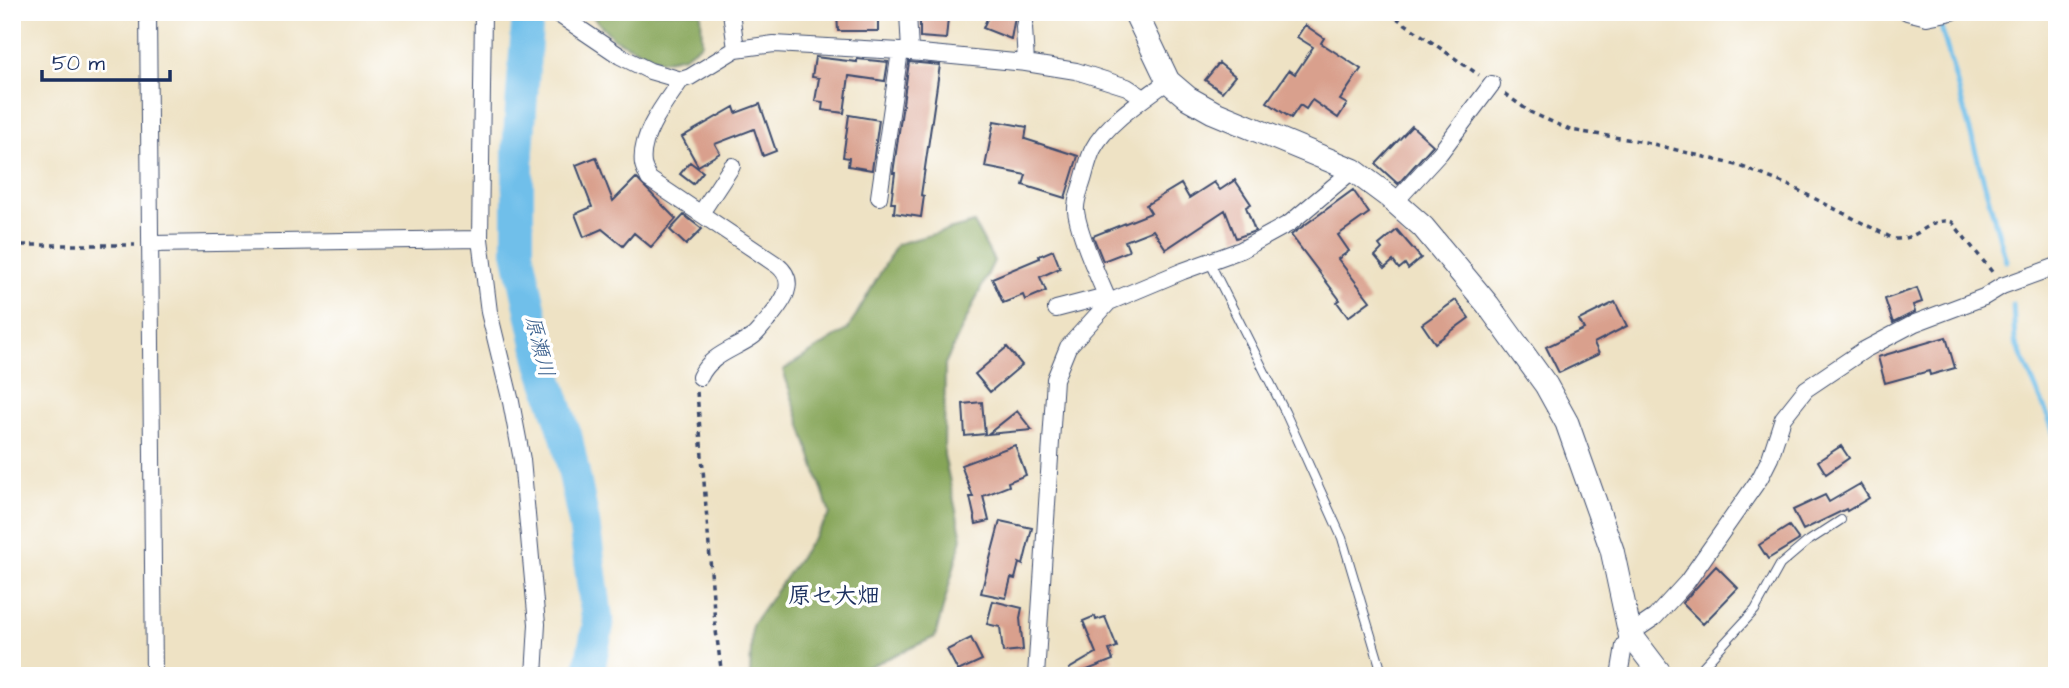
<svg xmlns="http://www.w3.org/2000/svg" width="2069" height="688" font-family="'Architects Daughter','Klee One',sans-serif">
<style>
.forest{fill:#86a559;stroke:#506a5c;stroke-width:2}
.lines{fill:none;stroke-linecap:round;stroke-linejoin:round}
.stream{stroke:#6fbfea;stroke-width:5}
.river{stroke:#6fbfea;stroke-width:32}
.building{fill:#d9a08d}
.lane-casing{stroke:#3b4a6d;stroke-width:10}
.street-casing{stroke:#3b4a6d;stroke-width:18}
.secondary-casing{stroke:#3b4a6d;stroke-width:25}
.path{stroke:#3b4a6d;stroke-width:3.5;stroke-dasharray:5 5;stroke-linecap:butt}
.lane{stroke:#fff;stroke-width:8}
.street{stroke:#fff;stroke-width:16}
.secondary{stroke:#fff;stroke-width:23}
.labels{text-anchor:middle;stroke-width:7;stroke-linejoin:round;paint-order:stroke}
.water-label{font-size:21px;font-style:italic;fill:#345a88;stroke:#fff}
.quarter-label{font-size:23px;font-weight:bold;fill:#1b2f5e;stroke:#fff}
</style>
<rect width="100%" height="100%" fill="#fff"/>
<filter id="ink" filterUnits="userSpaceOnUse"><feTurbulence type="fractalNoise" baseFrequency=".0143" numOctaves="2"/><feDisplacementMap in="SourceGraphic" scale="14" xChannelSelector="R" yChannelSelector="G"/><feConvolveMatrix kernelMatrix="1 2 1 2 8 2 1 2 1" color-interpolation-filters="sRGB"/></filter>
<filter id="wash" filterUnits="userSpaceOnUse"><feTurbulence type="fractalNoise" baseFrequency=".00686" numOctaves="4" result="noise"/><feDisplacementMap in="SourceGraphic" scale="28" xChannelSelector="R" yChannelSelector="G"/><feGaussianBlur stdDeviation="1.57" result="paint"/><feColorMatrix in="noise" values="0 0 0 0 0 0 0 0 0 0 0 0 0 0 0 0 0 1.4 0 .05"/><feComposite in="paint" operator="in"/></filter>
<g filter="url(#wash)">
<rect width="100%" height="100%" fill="#eee2c4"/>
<path class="forest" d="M588 12H701L702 43 685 56 661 61 614 39Z
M974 223 994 261 945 364 944 455 962 538 935 637 866 668 863 676H750L752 625 830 514 783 370 848 329 897 244Z"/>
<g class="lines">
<path class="stream" d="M1939 19 2006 261
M2013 304 2015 341 2048 416 2057 444"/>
<path class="river" d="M528 12 518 151V251L542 363 567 439 584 523 598 625 588 676"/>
</g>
<g id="blocks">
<path class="building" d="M837 12H878V31H838Z
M990 12H1003L1015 17 1011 39 983 28Z
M920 16 948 18 946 39 920 37Z
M1305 25 1324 38 1321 43 1361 69 1340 100 1347 104 1338 118 1312 100 1306 109 1300 105 1291 118 1267 102 1289 70 1295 74 1313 47 1297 37Z
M815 57 857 62V59L888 62 885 81 849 76 844 113 822 110 823 102 815 101 819 78 812 77Z
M909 62 940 65 921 195 924 196 921 217 894 213 895 203H891L895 173H893Z
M1219 63 1235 76 1222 92 1205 80Z
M760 104 776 151 763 156 754 129 715 144 720 153 698 166 682 137 734 107 736 113Z
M849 115 879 120 872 170 848 166 849 158 843 157Z
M994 121 1027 127 1025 139 1078 156 1065 198 1023 185 1026 175 985 167Z
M1412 126 1433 145 1398 184 1376 164Z
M596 157 613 201 636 178 676 219 651 247 634 233 623 246 602 229 584 237 575 214 592 207 576 165Z
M690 162 703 172 693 184 680 174Z
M1235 180 1251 204 1246 207 1255 231 1236 238 1225 210 1166 249 1153 230 1125 241 1129 251 1103 261 1093 236 1151 213 1146 205 1181 184 1189 198 1214 182 1220 190Z
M1353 190 1369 213 1338 235 1349 251 1338 259 1370 301 1348 317 1337 302 1340 300 1291 235Z
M684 215 702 229 686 245 670 230Z
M1397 230 1421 258 1408 269 1405 264 1399 269 1393 261 1385 268 1375 256 1382 249 1379 245Z
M1053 250 1060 268 1040 277 1046 291 1025 300 1023 295 1003 303 992 278 1040 258 1039 256Z
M1917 288 1922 302 1913 305 1915 312 1893 323 1885 299Z
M1456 300 1469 318 1435 343 1422 324Z
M1615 302 1627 326 1594 343 1599 354 1559 373 1546 347 1584 329 1579 320Z
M1946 337 1955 368 1930 375 1929 371 1885 383 1878 357Z
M1007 347 1022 365 990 392 975 374Z
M982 402 985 434 965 436 963 404Z
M1017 411 1032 430 988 434Z
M1015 445 1026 475 1008 482 1009 486 983 496 989 521 976 524 970 497H973L961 465Z
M1841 446 1849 458 1826 474 1818 461Z
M1860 484 1869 498 1847 511 1846 509 1803 530 1793 510 1825 495 1829 502Z
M1000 521 1032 528 1023 565 1019 563 1015 579 1011 578 1006 598 981 593Z
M1789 526 1799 540 1768 559 1759 545Z
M1716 566 1738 588 1703 624 1682 603Z
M993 601 1022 608 1020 618 1023 650 1003 652 1000 627 987 624Z
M1095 616 1096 620 1105 617 1117 647 1109 650 1113 660 1072 676 1069 669 1096 653 1083 621Z
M971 638 982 660 958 671 947 650Z"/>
</g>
</g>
<g filter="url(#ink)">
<use href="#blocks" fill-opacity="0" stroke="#3b4a6d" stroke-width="2"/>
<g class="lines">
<g class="lane-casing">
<path id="lane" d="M1209 261 1285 412 1342 538 1383 676
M1694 676 1755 610 1780 565 1807 542 1841 520"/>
</g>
<g class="street-casing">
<path id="street" d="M148 12 154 676
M483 12 480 239 489 312 511 402 522 460 537 624 534 676
M555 12 620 56 650 71 681 80 690 77 736 49 774 44 900 51 1026 63 1076 71 1127 87 1144 98
M731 12 736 49
M908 12 910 52
M1907 12 1927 17 1952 12
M1026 63 1024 27 1027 12
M681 80C666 102 639 135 643 164 644 169 647 174 649 179L777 265C800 283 781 304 767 321 762 326 757 334 752 337 733 350 710 355 700 377
M879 197 900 51
M1395 202 1440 153 1492 84
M701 213 732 166
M151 244 480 239
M1109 302C1099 279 1079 235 1076 211 1075 201 1080 190 1083 180 1086 170 1088 159 1093 149 1106 123 1145 98 1168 81
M1056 309 1106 296
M1036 676 1055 379 1068 347 1109 302 1183 271 1241 250 1290 223 1353 170
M1619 676 1624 646 1630 634 1655 617 1687 582 1760 478 1770 458 1783 418 1806 389 1864 350 1915 323 1984 297 2002 286 2057 266"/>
</g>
<g class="secondary-casing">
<path id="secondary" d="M1135 12 1168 81 1188 98 1213 112 1353 170 1388 196 1423 227 1488 305 1546 385 1567 423 1612 550 1630 634 1662 676"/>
</g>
<path class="path" d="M1388 12 1479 75
M1505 94 1530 112 1570 130 1645 142 1740 166 1788 185 1894 239C1921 240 1929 216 1952 222L1993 273
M12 245H135
M697 392 715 623 722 676"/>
<use href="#lane" class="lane"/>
<use href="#street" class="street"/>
<use href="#secondary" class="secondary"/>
</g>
</g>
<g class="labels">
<g class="water-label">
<text transform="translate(540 346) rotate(76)" y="7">原瀬川</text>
</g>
<g class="quarter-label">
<text x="834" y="603">原セ大畑</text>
</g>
</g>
<rect width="2069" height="688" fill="none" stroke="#fff" stroke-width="42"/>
<path d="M42 70v10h128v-10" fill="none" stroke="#1b2f5e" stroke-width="3.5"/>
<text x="52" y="70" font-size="21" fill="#1b2f5e" stroke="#ffffff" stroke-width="5" paint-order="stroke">50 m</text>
</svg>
